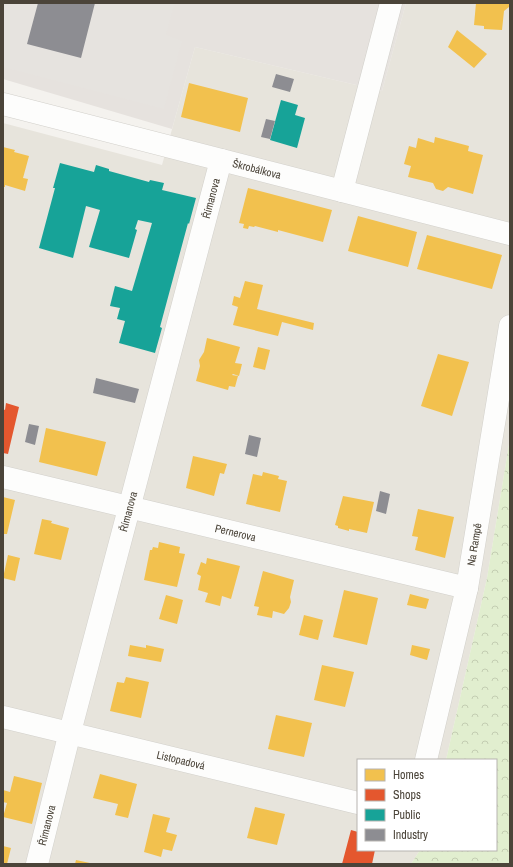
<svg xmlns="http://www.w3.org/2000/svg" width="513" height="867" font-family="'Archivo Narrow',sans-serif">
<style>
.residential{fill:#e7e4dc}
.industrial{fill:#e6e2de}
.forest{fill:url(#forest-crowns)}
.parking{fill:#e6e3df}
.homes{fill:#f2c14e}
.shops{fill:#e4572e}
.public{fill:#17a398}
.industry{fill:#8d8d92}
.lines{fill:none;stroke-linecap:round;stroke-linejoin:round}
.minor-casing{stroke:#d2d0cb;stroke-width:23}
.minor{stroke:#fdfdfc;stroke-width:22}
.labels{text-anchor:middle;stroke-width:4;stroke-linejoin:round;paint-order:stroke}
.street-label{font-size:11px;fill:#4b4439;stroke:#fff}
</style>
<defs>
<pattern id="forest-crowns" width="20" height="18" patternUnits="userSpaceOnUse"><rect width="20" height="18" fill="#e1eecf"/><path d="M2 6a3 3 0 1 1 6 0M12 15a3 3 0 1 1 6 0" fill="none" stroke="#c3cdb2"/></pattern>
</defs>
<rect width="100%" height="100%" fill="#f4f2ee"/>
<path class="residential" d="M406 3H510V438L487 578 446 760H358V850H420L411 864H3V123L162 165 195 47 382 91Z"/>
<path class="industrial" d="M3 3H406L382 91 195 47 172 129 3 79Z"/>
<path class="forest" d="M510 438V864H411L420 850H496V760H446L487 578Z"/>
<path class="parking" d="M3 3H38L27 44 95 3H175L166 35 182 41 164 109 3 67Z"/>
<path class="homes" d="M476 3H510L509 7 504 11 502 30 484 29V26L474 25Z
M457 30 487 54 474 68 448 47Z
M189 83 248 98 240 132 181 117Z
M435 137 469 146 468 151 483 155 473 194 448 187 443 191 436 189 433 183 408 177 411 166 404 164 409 146 416 148 418 138 434 143Z
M3 147 15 150 14 152 29 156 23 178 28 179 25 191 5 185V187H3Z
M248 188 332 210 323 242 278 230V232L255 226 254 227 249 226 248 229 243 228 244 224 239 223Z
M358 216 417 232 408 267 348 251Z
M427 235 502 255 492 289 417 269Z
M245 281 263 285 257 309 314 323 313 330 282 322 278 336 233 325 238 307 232 305 234 296 240 298Z
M207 338 240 347 235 363 242 364 239 376 233 374 232 375 238 376 235 387 229 386 228 390 196 381 200 366 199 360 204 352Z
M258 347 270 350 265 370 253 367Z
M438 354 469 362 452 416 421 406Z
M46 428 106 442 97 476 39 462Z
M193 456 227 464 224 474 220 473 214 496 186 488Z
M263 472 279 476 278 479 287 481 280 512 246 504 253 474 262 476Z
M343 496 374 502 367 533 349 529V531L338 528V526L335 525Z
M3 497 15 500 7 534H3Z
M418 509 454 517 445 558 415 550 418 537 412 536Z
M42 519 52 521 51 523 69 528 61 560 34 554Z
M159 542 180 547 179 553 185 554 177 587 144 580 150 550H152L153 547 158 548Z
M8 555 20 558 15 581 3 578Z
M207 558 240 566 231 599 222 596 220 606 205 602 208 593 198 590 201 576 197 574 201 562 206 564Z
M263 571 294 580 290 597 291 602 289 608 284 614 273 611 272 618 257 615 259 607 254 606Z
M344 590 378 598 367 645 333 637Z
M410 594 429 599 426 609 407 605Z
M166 595 183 600 177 624 159 619Z
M304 615 323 620 318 640 299 635Z
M130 645 146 648V645L164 649 161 662 128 656Z
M412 645 430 649 427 660 410 655Z
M322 665 354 672 345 707 314 700Z
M126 677 149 682 141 718 110 711 117 682 124 683Z
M276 715 312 723 304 757 268 749Z
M100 774 137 784 128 818 115 815 118 804 93 798Z
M14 776 42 783 32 824 3 817 7 803 3 802V790L10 792Z
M255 807 285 814 277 845 247 838Z
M153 814 170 818 166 832 177 835 172 851 163 849 161 857 144 852Z
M3 846 11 848 7 864H3Z
M76 860 90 863V864H75Z"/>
<path class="shops" d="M6 403 19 407 8 454 3 453V409L5 410Z
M351 830 358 832V850H375L372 864H342Z"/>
<path class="public" d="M281 100 298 105 295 115 305 118 297 148 270 140Z
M60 163 94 172 96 165 109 169V171L149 182 150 180 164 183 162 190 196 198 189 224 188 223 160 327 162 328 155 353 119 343 125 321 117 319 120 308 110 306 115 286 132 291 152 223 138 220 135 229 137 230 129 258 89 247 100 210 86 206 73 258 39 248 55 188H53Z"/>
<path class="industry" d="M38 3H95L81 58 27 44Z
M276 74 294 79 290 92 272 87Z
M266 119 275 121 270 139 261 137Z
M96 378 139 389 135 403 93 393Z
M29 424 39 426 35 445 25 442Z
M249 435 261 438 257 457 245 454Z
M380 491 390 494 386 514 376 511Z"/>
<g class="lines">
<g class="minor-casing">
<g id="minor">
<path id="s1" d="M3 104 510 234"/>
<path d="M342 191 391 3"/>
<path id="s2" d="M3 477 467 588"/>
<path id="s3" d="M3 717 358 803"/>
<path id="s4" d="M426 760 467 588 510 326"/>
<path id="s5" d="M37 864 70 732 221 160"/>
</g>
</g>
<use href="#minor" class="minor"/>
</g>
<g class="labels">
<g class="street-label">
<text dy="4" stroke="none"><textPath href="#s1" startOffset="262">Škrobálkova</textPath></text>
<text dy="4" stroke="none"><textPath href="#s5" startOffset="688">Římanova</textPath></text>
<text dy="4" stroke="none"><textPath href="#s5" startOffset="364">Římanova</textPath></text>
<text dy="4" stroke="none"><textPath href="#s2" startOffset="239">Pernerova</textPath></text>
<text dy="4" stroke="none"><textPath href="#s4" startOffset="221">Na Rampě</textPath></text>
<text dy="4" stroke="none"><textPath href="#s3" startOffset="183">Listopadová</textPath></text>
<text dy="4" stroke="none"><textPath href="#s5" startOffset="40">Římanova</textPath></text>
</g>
</g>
<rect width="513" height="867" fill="none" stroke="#4b4439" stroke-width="8"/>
<rect x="357" y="759" width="140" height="92" fill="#ffffff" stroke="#b7b4b0"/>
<rect x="365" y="769" width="20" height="12" fill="#f2c14e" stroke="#b7b4b0"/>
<text x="393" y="779" font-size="12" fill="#4b4439">Homes</text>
<rect x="365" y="789" width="20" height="12" fill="#e4572e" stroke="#b7b4b0"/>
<text x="393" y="799" font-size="12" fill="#4b4439">Shops</text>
<rect x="365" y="809" width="20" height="12" fill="#17a398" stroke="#b7b4b0"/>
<text x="393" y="819" font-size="12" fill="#4b4439">Public</text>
<rect x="365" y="829" width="20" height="12" fill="#8d8d92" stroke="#b7b4b0"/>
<text x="393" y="839" font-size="12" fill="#4b4439">Industry</text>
</svg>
